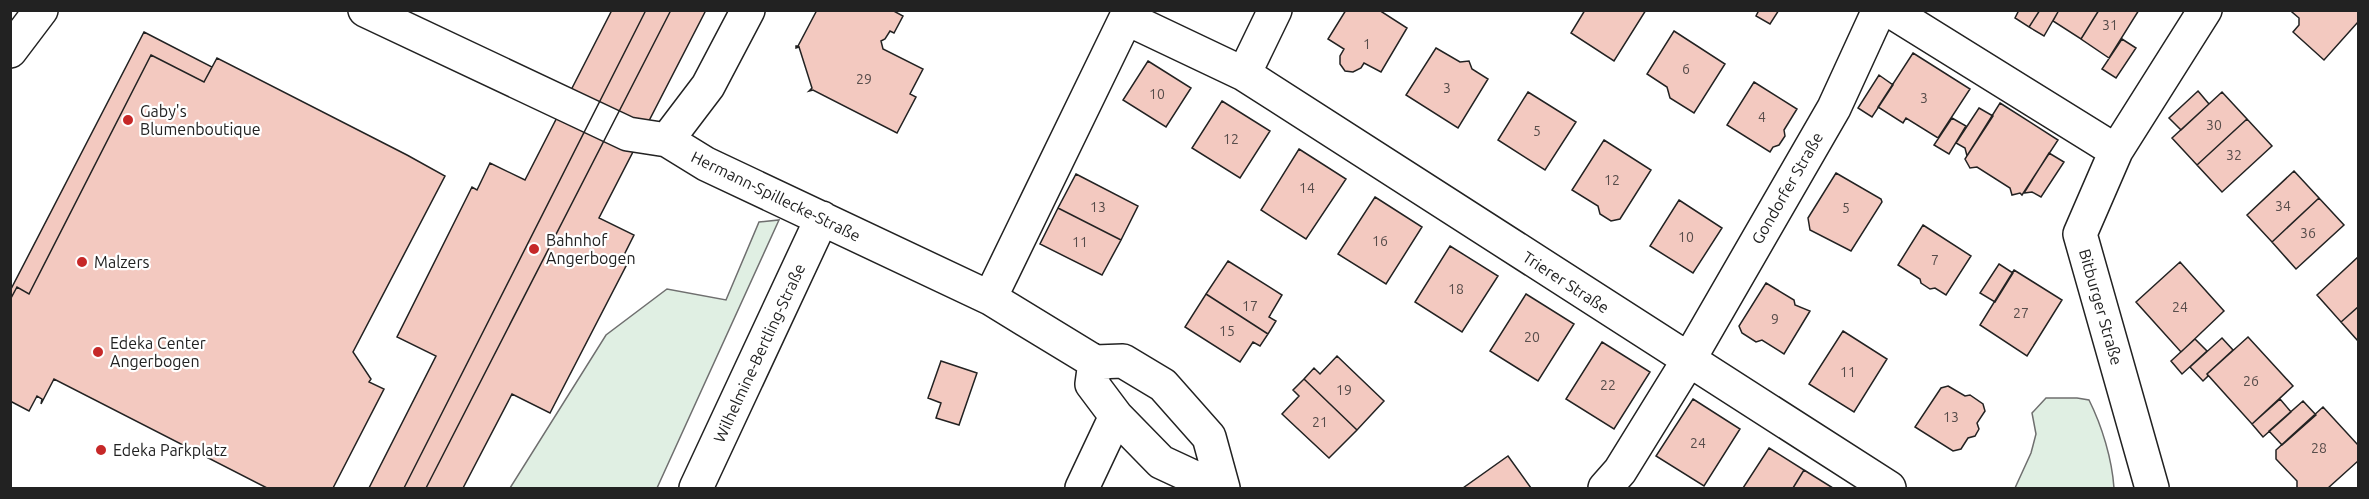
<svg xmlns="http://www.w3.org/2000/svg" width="2369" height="499" font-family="Ubuntu,sans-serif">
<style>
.green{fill:#e0efe3;stroke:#6f6f6f;stroke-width:1.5}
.building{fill:#f3c9c0;stroke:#222;stroke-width:1.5}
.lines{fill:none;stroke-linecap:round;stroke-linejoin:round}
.minor-casing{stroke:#222;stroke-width:36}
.major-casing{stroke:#222;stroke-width:36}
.minor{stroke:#fff;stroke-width:33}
.major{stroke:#fff;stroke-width:33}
.tram{stroke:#222;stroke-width:1.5}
.poi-dot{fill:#c62828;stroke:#fff;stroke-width:2}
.labels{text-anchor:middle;stroke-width:4.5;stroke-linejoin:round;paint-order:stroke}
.number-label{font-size:14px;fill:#564c4a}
.poi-label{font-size:16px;fill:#222;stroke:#fff;text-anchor:start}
.street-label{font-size:16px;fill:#222;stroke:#fff}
</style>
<rect width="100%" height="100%" fill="#fff"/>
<path class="green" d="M779 220 657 488H510L606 335 667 289 726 300 759 222Z
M2046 398H2077L2089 400C2102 426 2112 459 2114 488H2015L2031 453 2036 434 2032 413Z"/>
<path class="building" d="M612 10H706L599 218 634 235 620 263 626 266 550 413 512 394 463 488H369L436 356 397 337 472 187 477 190 490 163 525 180Z
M817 10H892L903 16 894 33 890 31 885 39 881 41 883 49 923 69 910 94 916 97 897 133 813 90 809 91 812 88 799 47 796 48V46H798Z
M1346 10H1379L1407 28 1381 72 1364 63 1361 68 1353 72 1345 71 1340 64V56L1344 49 1328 39Z
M1585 10H1646L1614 61 1571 33Z
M1759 10H1779L1770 24 1756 16Z
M2019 10H2040L2029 27 2015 18Z
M2040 10H2059L2044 36 2029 27Z
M2059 10H2099L2081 39 2053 21Z
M2099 10H2139L2109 58 2081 39Z
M2293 10H2358V22L2324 60 2293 32 2299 25V18L2292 12Z
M1674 31 1725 64 1694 113 1670 98 1667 87 1647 74Z
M144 32 212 67 204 82 151 55 29 294 17 287 10 300V291Z
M2122 39 2136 48 2116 78 2102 69Z
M1436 48 1460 62 1469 61 1472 69 1488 79 1458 128 1406 95Z
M1913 53 1970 89 1938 138 1906 118 1903 123 1878 107Z
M151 55 204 82 217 58 407 155 445 176 353 352 371 379 369 382 384 389 333 488H267L54 379 41 404 42 399 37 396 29 411 10 401V300L17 287 29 294Z
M1148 61 1191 88 1166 127 1123 100Z
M1879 75 1893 85 1872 117 1858 108Z
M1754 82 1797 109 1784 130 1785 136 1779 145 1773 147 1770 152 1727 125Z
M2198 91 2209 104 2181 130 2169 118Z
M1528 92 1576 122 1545 170 1498 140Z
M2222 92 2247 119 2197 165 2172 138Z
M1222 101 1270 131 1240 178 1192 148Z
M2000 103 2058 140 2022 195 2020 193 2012 195 2010 188 1977 167 1970 168 1965 159Z
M1979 108 1993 116 1967 156 1965 148 1956 143Z
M1952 118 1966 126 1949 154 1934 145Z
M2247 119 2272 146 2222 192 2197 165Z
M1604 140 1651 170 1620 219 1611 221 1600 214 1598 206 1572 190Z
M1299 149 1346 179 1306 239 1261 210Z
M2049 153 2064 162 2041 197 2032 192 2024 193Z
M2294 171 2319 198 2272 242 2247 215Z
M1836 173 1881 199 1882 202 1851 251 1810 230 1808 218Z
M1076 174 1138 206 1121 240 1058 208Z
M1375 197 1422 227 1386 284 1338 254Z
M2319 198 2344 225 2296 269 2272 242Z
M1679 200 1722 228 1693 273 1650 246Z
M1058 208 1121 240 1102 275 1040 244Z
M1923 225 1971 256 1946 295 1935 288 1930 289 1921 283 1920 279 1898 265Z
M1450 246 1498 276 1462 332 1415 302Z
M2358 257V307L2341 322 2317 295Z
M1228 261 1282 295 1269 317 1276 321 1268 334 1206 294Z
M2180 262 2224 311 2181 352 2136 302Z
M1999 264 2013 273 1995 302 1980 293Z
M2014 270 2062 300 2027 356 1980 325Z
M1766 283 1794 300 1795 305 1810 311 1784 354 1762 340 1756 342 1742 333 1739 326Z
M1206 294 1268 334 1260 346 1253 342 1240 362 1185 327Z
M1526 294 1574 324 1538 381 1490 351Z
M2358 307V341L2341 322Z
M1843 331 1887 359 1854 412 1809 384Z
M2248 337 2293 386 2252 424 2207 374Z
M2222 338 2233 350 2207 374 2208 376 2203 381 2190 367Z
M2195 339 2207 351 2182 374 2171 361Z
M1602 342 1650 372 1614 429 1566 399Z
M1337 356 1384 401 1357 430 1304 379 1314 368 1320 374Z
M941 361 977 373 959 425 936 418 941 403 928 398Z
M1304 379 1357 430 1329 458 1282 414 1299 396 1293 390Z
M1948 386 1965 396 1970 395 1983 404 1985 411 1977 423 1979 429 1975 436 1968 438 1961 449 1953 451 1915 427 1941 388Z
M1693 399 1740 429 1704 486 1656 456Z
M2280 399 2291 412 2263 437 2252 424Z
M2303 401 2316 415 2282 445 2269 431Z
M2323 407 2358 445V461L2328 488H2297V481L2276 459V450Z
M1769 448 1804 470 1793 488H1743Z
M1508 456 1531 488H1463Z
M1804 470 1833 488H1793Z"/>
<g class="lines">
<g class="minor-casing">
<path id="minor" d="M365 10 628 134 667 140 706 164 990 298 1095 362 1123 361 1163 385 1209 437 1223 488
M1889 10 2116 151
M1244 74 1275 10
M667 140 708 86 748 10
M990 298 1126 18 1244 74 1889 488
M1095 362 1092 384 1116 416 1161 462 1217 488
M696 488 822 218
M1082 488 1116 416
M1605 488 1620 471 1688 361 1834 108 1879 10
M2152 488 2080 234 2116 151 2205 10"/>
</g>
<g class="major-casing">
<path id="major" d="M10 51 41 10"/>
</g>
<use href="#minor" class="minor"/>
<use href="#major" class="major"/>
<path class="tram" d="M404 488 646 10
M426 488 671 10"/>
</g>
<g class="poi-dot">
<circle cx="128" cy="120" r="6"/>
<circle cx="534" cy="249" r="6"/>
<circle cx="82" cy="262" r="6"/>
<circle cx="98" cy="352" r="6"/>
<circle cx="101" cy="450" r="6"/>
</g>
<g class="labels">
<g class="number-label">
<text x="2110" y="30">31</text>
<text x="1367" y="49">1</text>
<text x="1686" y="74">6</text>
<text x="864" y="84">29</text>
<text x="1447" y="93">3</text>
<text x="1157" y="99">10</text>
<text x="1924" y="103">3</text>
<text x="1762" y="122">4</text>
<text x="2214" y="130">30</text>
<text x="1537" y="136">5</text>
<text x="1231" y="144">12</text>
<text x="2234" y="160">32</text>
<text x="1612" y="185">12</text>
<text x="1307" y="193">14</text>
<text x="2283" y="211">34</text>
<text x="1098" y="212">13</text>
<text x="1846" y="213">5</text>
<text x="2308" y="238">36</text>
<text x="1686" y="242">10</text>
<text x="1380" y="246">16</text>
<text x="1080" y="247">11</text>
<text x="1935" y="265">7</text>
<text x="1456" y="294">18</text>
<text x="1250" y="311">17</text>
<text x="2180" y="312">24</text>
<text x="2021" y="318">27</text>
<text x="1775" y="324">9</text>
<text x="1227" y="336">15</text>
<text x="1532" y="342">20</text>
<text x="1848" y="377">11</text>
<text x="2251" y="386">26</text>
<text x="1608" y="390">22</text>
<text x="1344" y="395">19</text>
<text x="1951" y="422">13</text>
<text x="1320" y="427">21</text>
<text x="1698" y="448">24</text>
<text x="2319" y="453">28</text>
</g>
<g class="poi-label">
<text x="140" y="117">Gaby's<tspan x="140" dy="18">Blumenboutique</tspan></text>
<text x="546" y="246">Bahnhof<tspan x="546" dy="18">Angerbogen</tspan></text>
<text x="94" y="268">Malzers</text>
<text x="110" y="349">Edeka Center<tspan x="110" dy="18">Angerbogen</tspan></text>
<text x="113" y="456">Edeka Parkplatz</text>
</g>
<g class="street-label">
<text transform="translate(1787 188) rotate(-60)" y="6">Gondorfer Straße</text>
<text transform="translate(776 196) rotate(26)" y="6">Hermann-Spillecke-Straße</text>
<text transform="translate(1566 282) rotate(33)" y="6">Trierer Straße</text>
<text transform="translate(2101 307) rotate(74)" y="6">Bitburger Straße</text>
<text transform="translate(759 353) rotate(-65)" y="6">Wilhelmine-Bertling-Straße</text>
</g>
</g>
<rect width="2369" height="499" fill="none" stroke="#222222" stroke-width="24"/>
</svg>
